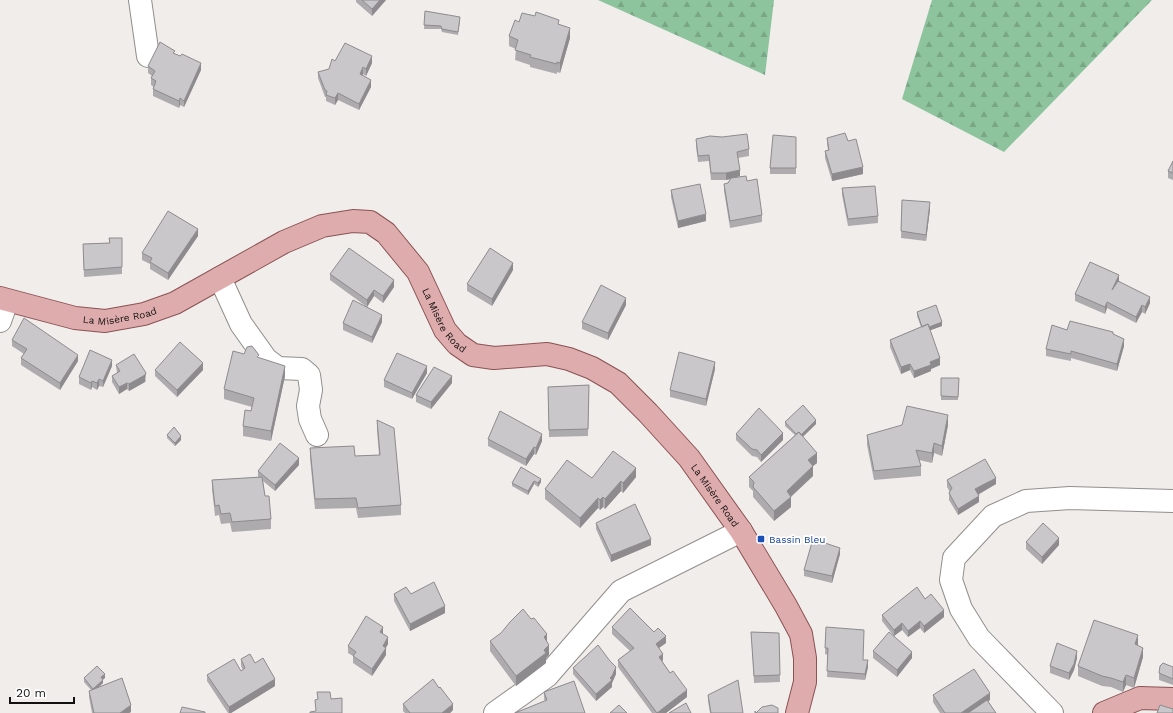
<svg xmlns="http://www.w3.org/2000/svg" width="1173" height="713" font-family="'Work Sans',sans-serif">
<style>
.forest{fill:url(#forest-firs)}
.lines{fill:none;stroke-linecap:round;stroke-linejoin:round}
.minor-casing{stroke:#928e8c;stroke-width:24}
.major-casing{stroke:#895253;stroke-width:24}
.minor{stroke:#fff;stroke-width:22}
.major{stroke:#dfacad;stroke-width:22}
.wall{fill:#aeabae}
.shaded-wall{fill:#8d8b8d}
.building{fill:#cac7ca;stroke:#8d8b8d}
.transit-dot{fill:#1a4fb4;stroke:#fff;stroke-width:1.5}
.labels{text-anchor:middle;stroke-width:3.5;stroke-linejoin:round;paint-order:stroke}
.street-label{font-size:10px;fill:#121110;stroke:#fff}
.transit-label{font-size:10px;fill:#164399;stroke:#fff;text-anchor:start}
</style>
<defs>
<pattern id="forest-firs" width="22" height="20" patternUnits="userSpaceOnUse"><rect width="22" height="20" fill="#8dc49d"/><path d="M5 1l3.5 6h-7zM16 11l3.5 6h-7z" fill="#79a786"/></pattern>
</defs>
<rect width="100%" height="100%" fill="#f1edeb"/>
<path class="forest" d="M598 0H774L765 75Z
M932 0H1152L1004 152 902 99Z"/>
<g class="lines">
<g class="minor-casing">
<path id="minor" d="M140 0 148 56
M220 278 241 324 266 359 278 368 302 369 309 375 311 390 308 406 310 419 317 435
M0 321 7 301
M495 713 547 676 621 591 741 531
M1052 713 979 638 961 609 951 580 954 558 993 516 1026 501 1070 498 1173 501"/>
</g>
<g class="major-casing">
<g id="major">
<path id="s1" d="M0 298 75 318 105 321 144 314 175 303 284 242 322 226 353 221 370 222 386 233 418 272 445 330 457 344 473 355 494 358 547 354 569 359 592 368 618 383 648 413 689 458 741 531 786 606 801 634 805 658V682L797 713"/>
<path d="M1104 713 1140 698 1173 699"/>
</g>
</g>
<use href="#minor" class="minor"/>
<use href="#major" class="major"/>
</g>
<path class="wall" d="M356 0H386L372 16 356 2Z
M425 11 460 21 458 35 442 32 441 29H424Z
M519 22 559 24 570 38 560 73 557 72V74L530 67V65L515 60 516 49 509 46V36Z
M175 54 201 70 184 107 180 105 179 108 153 96V89L154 87 151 85V78L152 76 148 73V66Z
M335 61 372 63 366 76 363 74V75L371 87 359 110 338 100 335 105 326 101V97H325L318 78V72L329 69Z
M796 137V174H770V168Z
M827 138 848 141 863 174 832 181 825 158V151L828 150 827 144Z
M696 139 749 149V156L738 158 740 176 736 177 747 181 762 215V222L730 228 724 191V184L728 183 731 179 726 180H711L709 161 698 162 696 146Z
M1173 161V180L1168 178V171Z
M842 188 878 216V223L848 226 842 195Z
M671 190 706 221 678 228 671 197Z
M902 200 930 209 926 241 901 238Z
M198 236 168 280 150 269V264L142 260V253Z
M109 238H122V274L84 277 83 244 109 243Z
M513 270 492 306 467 291V284Z
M330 274 394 287 383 303 374 296 367 307 330 280Z
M1119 281 1150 303 1145 314 1142 312 1136 323 1107 308 1105 314 1075 301V294Z
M626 305 608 340 582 329V322Z
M917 312 942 326 930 330 940 365 931 369V371L914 378 910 370 901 374 890 347V340L921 327 917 316Z
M382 322 372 343 343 330V323Z
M1067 330 1113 334 1124 346 1117 371 1071 358V361L1046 356V349Z
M12 340 78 361 60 390 21 365V358L24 354 12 346Z
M259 358 285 376 271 441 243 436V426L251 411 252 407 224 399V389Z
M116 365 146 380 145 382 129 391 127 389 119 394 112 382V376L117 373Z
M112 366 103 387 99 386 97 390 92 387 91 390 79 384V377Z
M715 369 706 406 670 397V390Z
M155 370H203L177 397 155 376Z
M427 373 412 399 384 387V380Z
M941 378H959L958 400H941Z
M452 383 431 409 416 402V395Z
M589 385 588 436 549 437 548 387Z
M377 420 401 505V515L358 518 356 508 315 509 310 458V448L355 456 379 455 377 430Z
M785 422 816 424 803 437 817 463 813 466V476L791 497V507L774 521 753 497V491L749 487V477L795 435 785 426Z
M948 425 942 456 934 453 932 463 919 460 921 466V476L874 480 867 445V435Z
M736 434 783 440 761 462 757 457 752 456 736 440Z
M167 435 181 440 175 446 167 438Z
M488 439 542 441 536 455 534 454 526 466 488 446Z
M299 465 275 491 263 481 265 496 271 519V529L232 532 230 523 221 524 219 515 215 516 212 489V480L258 477V471Z
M521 467 541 482 538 487 534 484 528 495 512 486V483Z
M636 477 623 493 621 491 605 509 603 507 600 510 598 508 580 528 545 499V489L592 478Z
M947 480 996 484 978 495 979 502 958 515 949 500V493L950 492 947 487Z
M596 523 651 545 611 562 596 529Z
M1026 542 1059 545 1042 564 1026 549Z
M840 554 832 583 804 576V570Z
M394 594H411L445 613 410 631 394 601Z
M925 599 944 617 924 633 920 628 908 637 902 630 894 636 912 658 897 677 873 658V651L893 635 882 621V615Z
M612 627 666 643 659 648 663 660 662 661 687 697 666 713H652L618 667V660L630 651 612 634Z
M826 627 863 660 868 667 865 680 827 677 828 655 825 654Z
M751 632 779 633 780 682 754 683Z
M383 634 388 644 386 648V655L372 676 353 663V656L348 653V646Z
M490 641 547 642 549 655 546 658V663L516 686 490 651Z
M1138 646 1143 657 1134 688 1126 685 1123 692 1111 687 1102 686 1078 676V666Z
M1077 658 1074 670 1069 680 1050 673V666Z
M241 659 255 663 275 686 231 713H228L207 681V675L241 671 243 670 241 666Z
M1173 667V685L1159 680V673Z
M573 668 616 674 612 683V687L596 701 573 674Z
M84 678H105L103 679V683L99 687 131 712 129 713H92L89 697V691L91 690 84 682Z
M544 692 585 713 545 701 544 699Z
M708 695 743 713H710L708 701Z
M933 695 990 700 988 701 996 713H940L933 702Z
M403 704 453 710 450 713H405L403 711Z"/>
<path class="shaded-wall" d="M380 0H386L372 16V9Z
M570 28V38L560 73V63Z
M372 56V63L366 76V69Z
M201 63V70L184 107V101Z
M363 67V74L360 81V74Z
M371 80V87L359 110V104Z
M338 93V100L335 105V98Z
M180 98V105L179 108V101Z
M863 167V174L832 181V174Z
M740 170V176L726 180V173Z
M930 202V209L926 241V235Z
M706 214V221L678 228V221Z
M198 229V236L168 280V273Z
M513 263V270L492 306V299Z
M1119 275V282L1112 290Z
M394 280V287L383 303V296Z
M374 290V296L367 307V300Z
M1150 297V303L1145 314V307Z
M626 298V305L608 340V333Z
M1107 302V308L1105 314V307Z
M1142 305V312L1136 323V317Z
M382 315V322L372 343V337Z
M942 322V326L923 333V329Z
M1124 339V346L1117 371V364Z
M78 355V361L60 390V383Z
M940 358V365L931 369V371L914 378V371L930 362Z
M112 360V366L103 387V381Z
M715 362V369L706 406V399Z
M203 363V370L177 397V390Z
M910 364V370L901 374V367Z
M285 366V376L271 441V431Z
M427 366V373L412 399V393Z
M146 373 145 382 129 391V384Z
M452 376V383L431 409V402Z
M99 379V386L97 390V383Z
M92 381V387L91 390V383Z
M127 383V389L119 394V387Z
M948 415V425L942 456V446Z
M816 420V424L799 440V437Z
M783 433V440L761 462V455Z
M542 434V441L536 455V448Z
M181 436V440L175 446V443Z
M934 443V453L932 463V453Z
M534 447V454L526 466V459Z
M817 453V463L808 470V460Z
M299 458V465L275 491V485Z
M813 466V476L787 500 791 497V507L774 521V511L787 491Z
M636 468V477L623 493V483Z
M996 478V484L975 496V489Z
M541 479V482L538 487V483Z
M534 481V484L528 495V491Z
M621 481V491L605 509V499Z
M979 496V502L958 515V509Z
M603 497V507L600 510V500Z
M598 498V508L580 528V518Z
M1059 538V545L1042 564V557Z
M651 539V545L611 562V555Z
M840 548V554L832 583V576Z
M445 606V613L410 631V624Z
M944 610V617L924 633V626Z
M920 621V628L908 637V631Z
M902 623V630L894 636V630Z
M383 627V634L380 632Z
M547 634V644L544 637Z
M1138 635V645L1135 654V644Z
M666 636V643L656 650V644Z
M388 637V644L383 652V646Z
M549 645V655L546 658V663L516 686V676Z
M386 648V655L372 676V669Z
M1143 648V657L1134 688V678Z
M1077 651V658L1074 670 1069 680V673Z
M912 652V658L897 677V670Z
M663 654V660L659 664V657Z
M868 660V667L865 680V674Z
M616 667V674L612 683V687L596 701V694L610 678Z
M105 674V678L101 681V677Z
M1126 675V685L1123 692V682Z
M275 679V686L231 713H229V707Z
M103 680V683L93 692V689Z
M687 690V697L666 713H657Z
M990 693V700L971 713H961Z
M453 704V710L450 713H442Z
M131 705V712L129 713H120Z"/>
<path class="building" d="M362 0H380L372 9Z
M425 11 460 17 458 32 442 29 441 26 424 25Z
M536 12 559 20 558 24 570 28 560 63 557 62V64L530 57 531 55 515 50 518 40 509 36 515 20 519 22 522 13 535 16Z
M160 42 175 51 173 53 180 56 182 54 201 63 184 101 180 98 179 101 153 89 156 81 151 78 155 71 148 66Z
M345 43 372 56 366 69 363 67 360 74 371 80 359 104 338 93 335 98 326 95 327 91 325 90 318 72 329 69 332 59 335 61Z
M845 133 848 141 856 139 863 167 832 174 825 151 829 150 827 138Z
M747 134 749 149 737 152 740 170 726 173H711L709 155 698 156 696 139 710 136 722 137Z
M773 135 796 137V168H770Z
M1173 161V173L1168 171Z
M746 176 747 181 757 179 762 215 730 221 724 184 728 183 731 178Z
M700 184 706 214 678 221 671 190Z
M875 186 878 216 848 219 842 188Z
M902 200 930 202 926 235 901 231Z
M168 211 198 229 168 273 150 262 152 258 142 253Z
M109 238H122V267L84 270 83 244 110 243Z
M349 248 394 280 383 296 374 290 367 300 330 274Z
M490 248 513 263 492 299 467 284Z
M1090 262 1119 275 1112 290 1118 281 1150 297 1145 307 1142 305 1136 317 1107 302 1105 307 1075 294Z
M601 285 626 298 608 333 582 322Z
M353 300 382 315 372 337 343 323Z
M936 305 942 322 929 327 928 324 922 327 917 312Z
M24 318 78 355 60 383 21 358 27 349 12 340Z
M1070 321 1113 332V334L1124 339 1117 364 1071 351V354L1046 349 1052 325 1067 330Z
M928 324 940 358 930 362 931 365 914 371 910 364 901 367 890 340Z
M180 342 203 363 177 390 155 370Z
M252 346 259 355 257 357 285 366 271 431 243 426 245 410 251 411 254 398 224 389 233 351 244 354 247 347Z
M90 350 112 360 103 381 99 379 97 383 92 381 91 383 79 377Z
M679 352 715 362 706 399 670 390Z
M397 353 427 366 412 393 384 380Z
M134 354 146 373 145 375 129 384 127 383 119 387 112 376 120 371 116 365Z
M434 367 452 376 431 402 416 395Z
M941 378H959L958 397 941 396Z
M589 385 588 429 549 430 548 387Z
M803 405 816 420 801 435 799 432 796 434 785 422Z
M907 406 948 415 942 446 934 443 932 453 916 450 921 466 874 471 867 435 902 425Z
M759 408 783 433 761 455 757 450 752 449 736 434Z
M500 411 542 434 536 448 534 447 526 459 488 439Z
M377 420 394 428 401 505 358 508 356 498 315 499 310 448 354 446 355 456 380 455Z
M174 427 181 436 175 443 167 435Z
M799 432 817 453 808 460 813 466 787 491 791 497 774 511 753 487 754 482 749 477Z
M280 443 299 458 275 485 258 471Z
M613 451 636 468 623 483 621 481 605 499 603 497 600 500 598 498 580 518 545 489 567 460 592 478Z
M985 459 996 478 975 489 979 496 958 509 949 493 952 488 947 480Z
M521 467 541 479 538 483 534 481 528 491 512 483Z
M262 477 265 496H269L271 519 232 522 230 513 221 514 219 505 215 506 212 480Z
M635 504 651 539 611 555 596 523Z
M1043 523 1059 538 1042 557 1026 542Z
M813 539 840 548 832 576 804 570Z
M434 582 445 606 410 624 394 594 406 587 411 594Z
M917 587 925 599 931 594 944 610 924 626 920 621 908 631 902 623 894 630 882 615Z
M630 608 654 632 658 628 666 636 656 644 663 654 659 657 670 673 673 671 687 690 657 713 618 660 634 648 612 627Z
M523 609 531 619 534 618 547 634 544 637 549 645 544 650 546 653 516 676 490 641 501 633 510 622Z
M366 616 383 627 380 632 388 637 383 646 386 648 372 669 353 656 356 652 348 646Z
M1094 620 1138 635 1135 644 1143 648 1134 678 1126 675 1123 682 1111 678 1102 676 1078 666Z
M826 627 864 630 863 660H868L865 674 827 671 828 648H825Z
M751 632 779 633 780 675 754 676Z
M889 632 912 652 897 670 873 651Z
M1057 643 1077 651 1074 664 1069 673 1050 666Z
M598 645 610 661 616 667 612 676 610 678 612 680 596 694 573 668Z
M250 654 255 663 263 658 275 679 229 707 207 675 234 659 241 671 245 668 241 659Z
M1163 663 1173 667V679L1159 673 1160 666Z
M97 666 105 674 101 677 103 680 93 689 84 678Z
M974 669 990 693 961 713H945L933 695Z
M122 678 131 705 120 713H94L89 691Z
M433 679 439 688 440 687 453 704 442 713H410L403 704Z
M738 680 743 713H711L708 695Z
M574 681 585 713H515L547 700 544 692Z
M317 692H330L331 699 342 698V713H310V712L316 711 315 700 318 699Z
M987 700 996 713H968Z
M686 703 691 713H669Z
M619 705 627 713H610Z
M772 705 778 708V713H755V711L756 713 762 707Z
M1160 705 1173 709V713H1157Z
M182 707 205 712V713H180Z"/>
<rect class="transit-dot" x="757" y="535" width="8" height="8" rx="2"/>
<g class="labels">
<g class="street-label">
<text dy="4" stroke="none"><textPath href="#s1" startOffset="123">La Misère Road</textPath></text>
<text dy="4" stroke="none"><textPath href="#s1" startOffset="520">La Misère Road</textPath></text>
<text dy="4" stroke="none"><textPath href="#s1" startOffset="867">La Misère Road</textPath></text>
</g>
<g class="transit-label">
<text x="769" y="543">Bassin Bleu</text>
</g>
</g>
<path d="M10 697v6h64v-6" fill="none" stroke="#121110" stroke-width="2"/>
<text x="16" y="697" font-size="12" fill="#121110" stroke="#ffffff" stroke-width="3" paint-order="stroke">20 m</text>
</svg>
